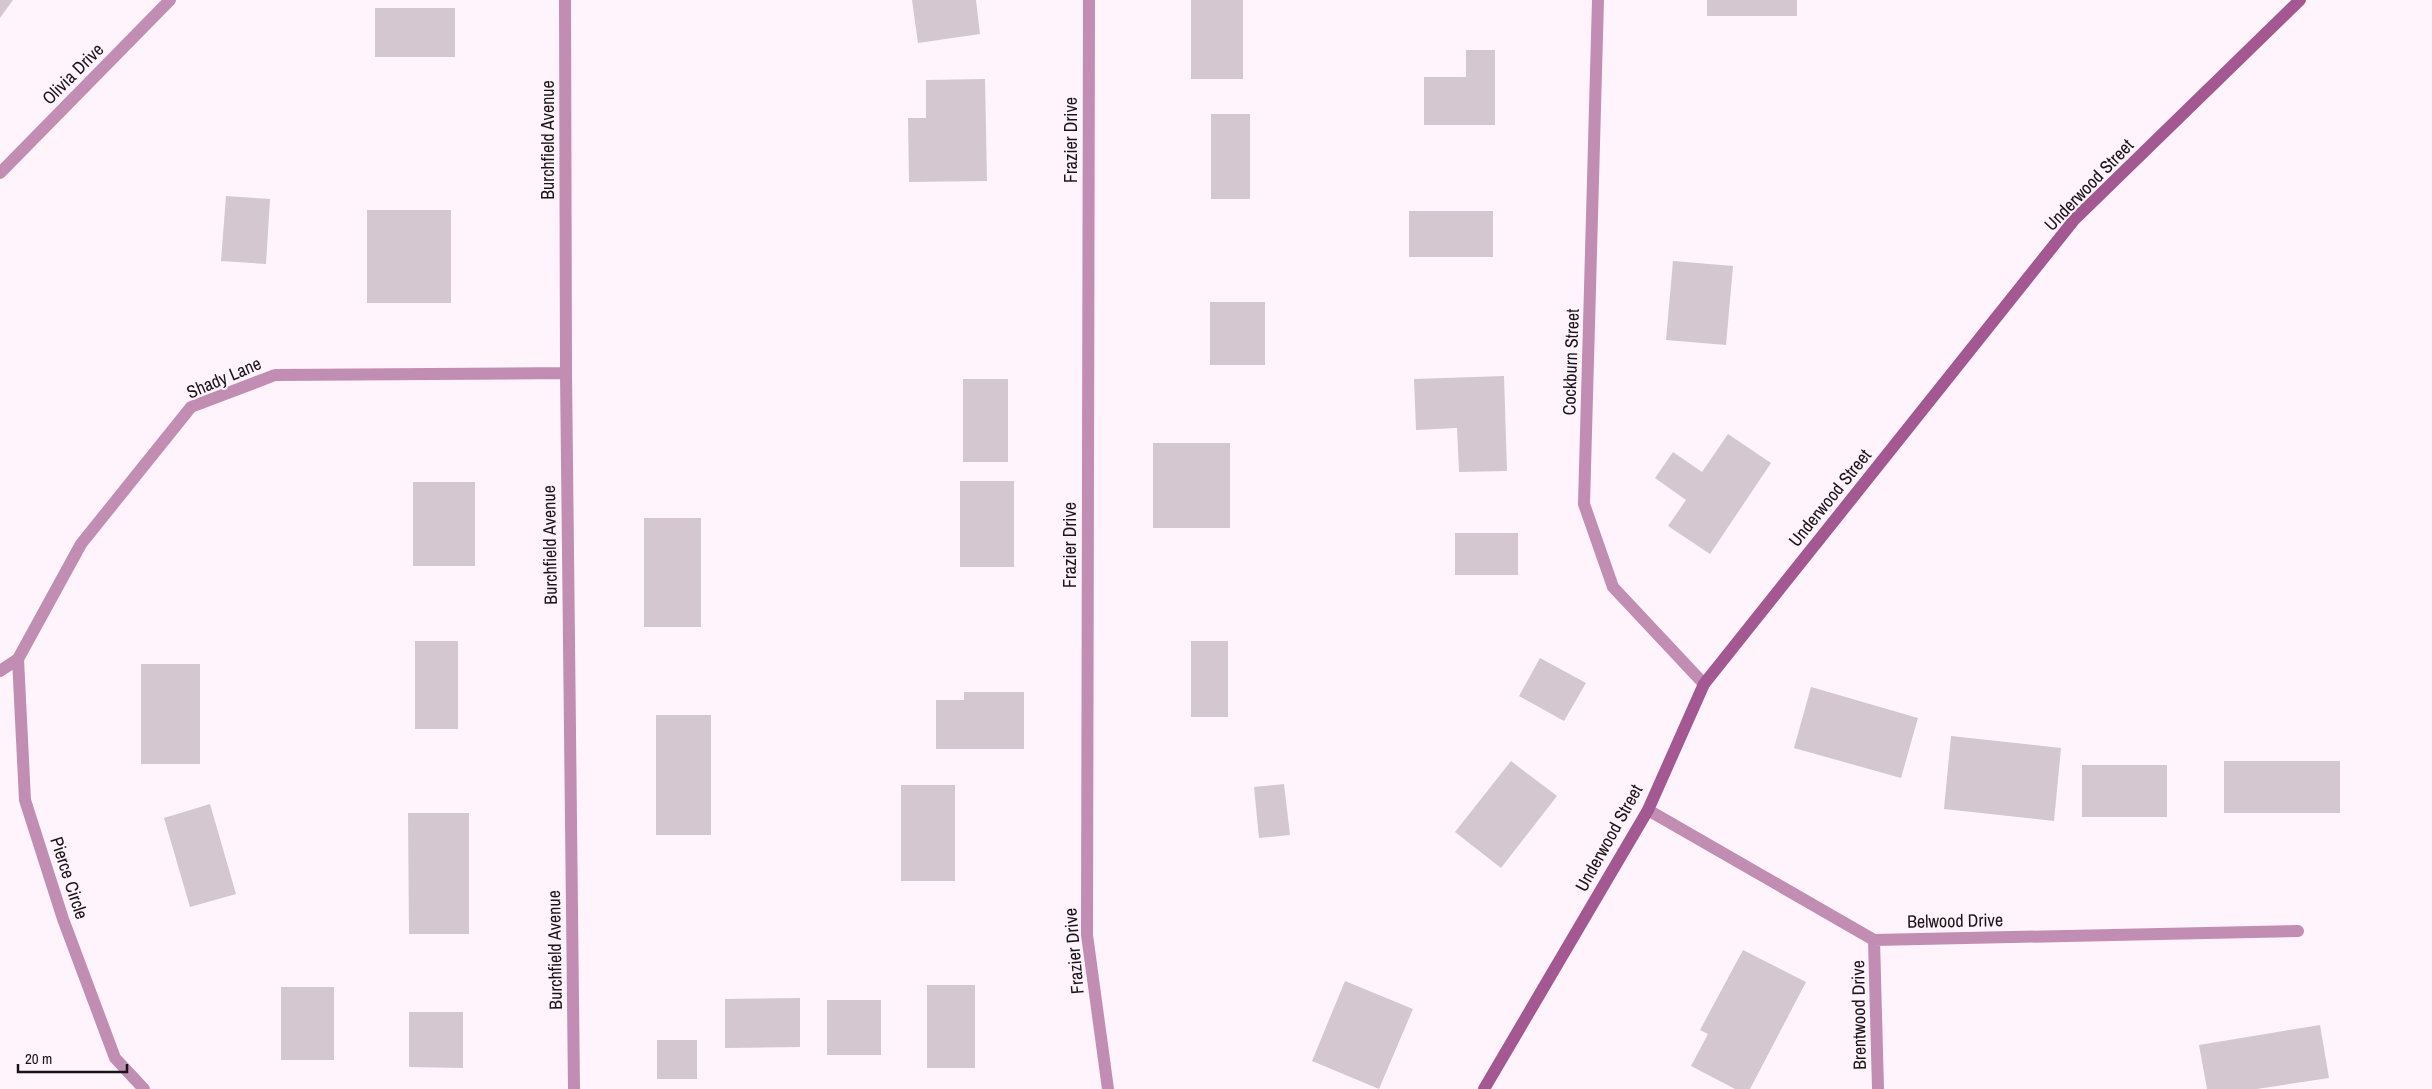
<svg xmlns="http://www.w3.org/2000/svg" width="2432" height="1089" font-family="'Archivo Narrow',sans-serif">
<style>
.building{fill:#d4c7d0}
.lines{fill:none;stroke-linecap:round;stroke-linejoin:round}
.street{stroke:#c28db3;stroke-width:12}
.secondary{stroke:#a45891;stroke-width:12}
.labels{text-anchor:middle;stroke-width:4;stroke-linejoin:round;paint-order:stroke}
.street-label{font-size:18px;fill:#191418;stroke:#fff4fc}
</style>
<rect width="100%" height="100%" fill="#fff4fc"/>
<path class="building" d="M0 0H13L0 18Z
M912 0H976L980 34 918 43Z
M1191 0H1243V79H1191Z
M1707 0H1797V16H1707Z
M375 8H455V57H375Z
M1466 50H1495V125H1424V77H1466Z
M985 79 987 181 909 182 908 118H926V80Z
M1211 114H1250V199H1211Z
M226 196 270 199 266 264 221 261Z
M367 210H451V303H367Z
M1409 211H1493V257H1409Z
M1673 261 1733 266 1726 345 1666 340Z
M1210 302H1265V365H1210Z
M1504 376 1507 471 1459 472 1457 428 1416 430 1414 379Z
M963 379H1008V462H963Z
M1728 434 1771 463 1710 554 1668 526 1686 500 1655 478 1673 452 1702 472Z
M1153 443H1230V528H1153Z
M960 481H1014V567H960Z
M413 482H475V566H413Z
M644 518H701V627H644Z
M1455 533H1518V575H1455Z
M415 641H458V729H415Z
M1191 641H1228V717H1191Z
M1540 658 1586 683 1564 721 1519 696Z
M141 664H200V764H141Z
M1811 687 1918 718 1901 778 1794 748Z
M964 692H1024V749H936V700H964Z
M656 715H711V835H656Z
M1951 736 2061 748 2054 821 1944 809Z
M1511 761 1557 796 1501 868 1455 832Z
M2224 761H2340V813H2224Z
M2082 765H2167V817H2082Z
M1284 784 1290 835 1259 838 1254 787Z
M901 785H955V881H901Z
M210 804 236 894 190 907 164 818Z
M408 813H469V934H409Z
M1743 950 1806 982 1750 1089H1735L1691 1066 1708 1034 1700 1030Z
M1345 981 1413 1009 1379 1089 1312 1061Z
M927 985H975V1068H927Z
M281 987H334V1060H281Z
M800 998V1047L725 1048V999Z
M827 1000H881V1055H827Z
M409 1012H463V1068L409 1067Z
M2320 1025 2329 1078 2257 1089H2207L2199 1045Z
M657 1040H697V1079H657Z"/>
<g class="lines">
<path class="street" d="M565 0 566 373 574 1089
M1089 0 1087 935 1108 1089
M1598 0 1584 504 1613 587 1704 684
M0 173 170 0
M18 659 25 800 63 919 115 1058 144 1089
M0 671 18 659 81 544 191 407 275 375 566 373
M1648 810 1874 940 2298 931
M1874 940 1878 1089"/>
<path class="secondary" d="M1484 1089 1648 810 1704 684 2074 220 2300 0"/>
</g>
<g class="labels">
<g class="street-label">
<text transform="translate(73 74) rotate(-45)" y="6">Olivia Drive</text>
<text transform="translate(548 140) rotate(-90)" y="6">Burchfield Avenue</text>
<text transform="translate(1071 140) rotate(-90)" y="6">Frazier Drive</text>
<text transform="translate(2089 185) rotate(-46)" y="6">Underwood Street</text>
<text transform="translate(1571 362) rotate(-88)" y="6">Cockburn Street</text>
<text transform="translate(224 378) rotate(-23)" y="6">Shady Lane</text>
<text transform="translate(1830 498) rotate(-51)" y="6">Underwood Street</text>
<text transform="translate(550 545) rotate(-91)" y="6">Burchfield Avenue</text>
<text transform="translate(1070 545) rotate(-90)" y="6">Frazier Drive</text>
<text transform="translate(1609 838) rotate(-61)" y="6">Underwood Street</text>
<text transform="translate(69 878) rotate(72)" y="6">Pierce Circle</text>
<text transform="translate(1955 921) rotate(-1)" y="6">Belwood Drive</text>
<text transform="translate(555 950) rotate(-91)" y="6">Burchfield Avenue</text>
<text transform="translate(1074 951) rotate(-95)" y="6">Frazier Drive</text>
<text transform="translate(1859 1015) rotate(-91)" y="6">Brentwood Drive</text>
</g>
</g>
<path d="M18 1064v8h109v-8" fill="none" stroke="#191418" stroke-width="2.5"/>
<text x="25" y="1064" font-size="15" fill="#191418" stroke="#fff4fc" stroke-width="4" paint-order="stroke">20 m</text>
</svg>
